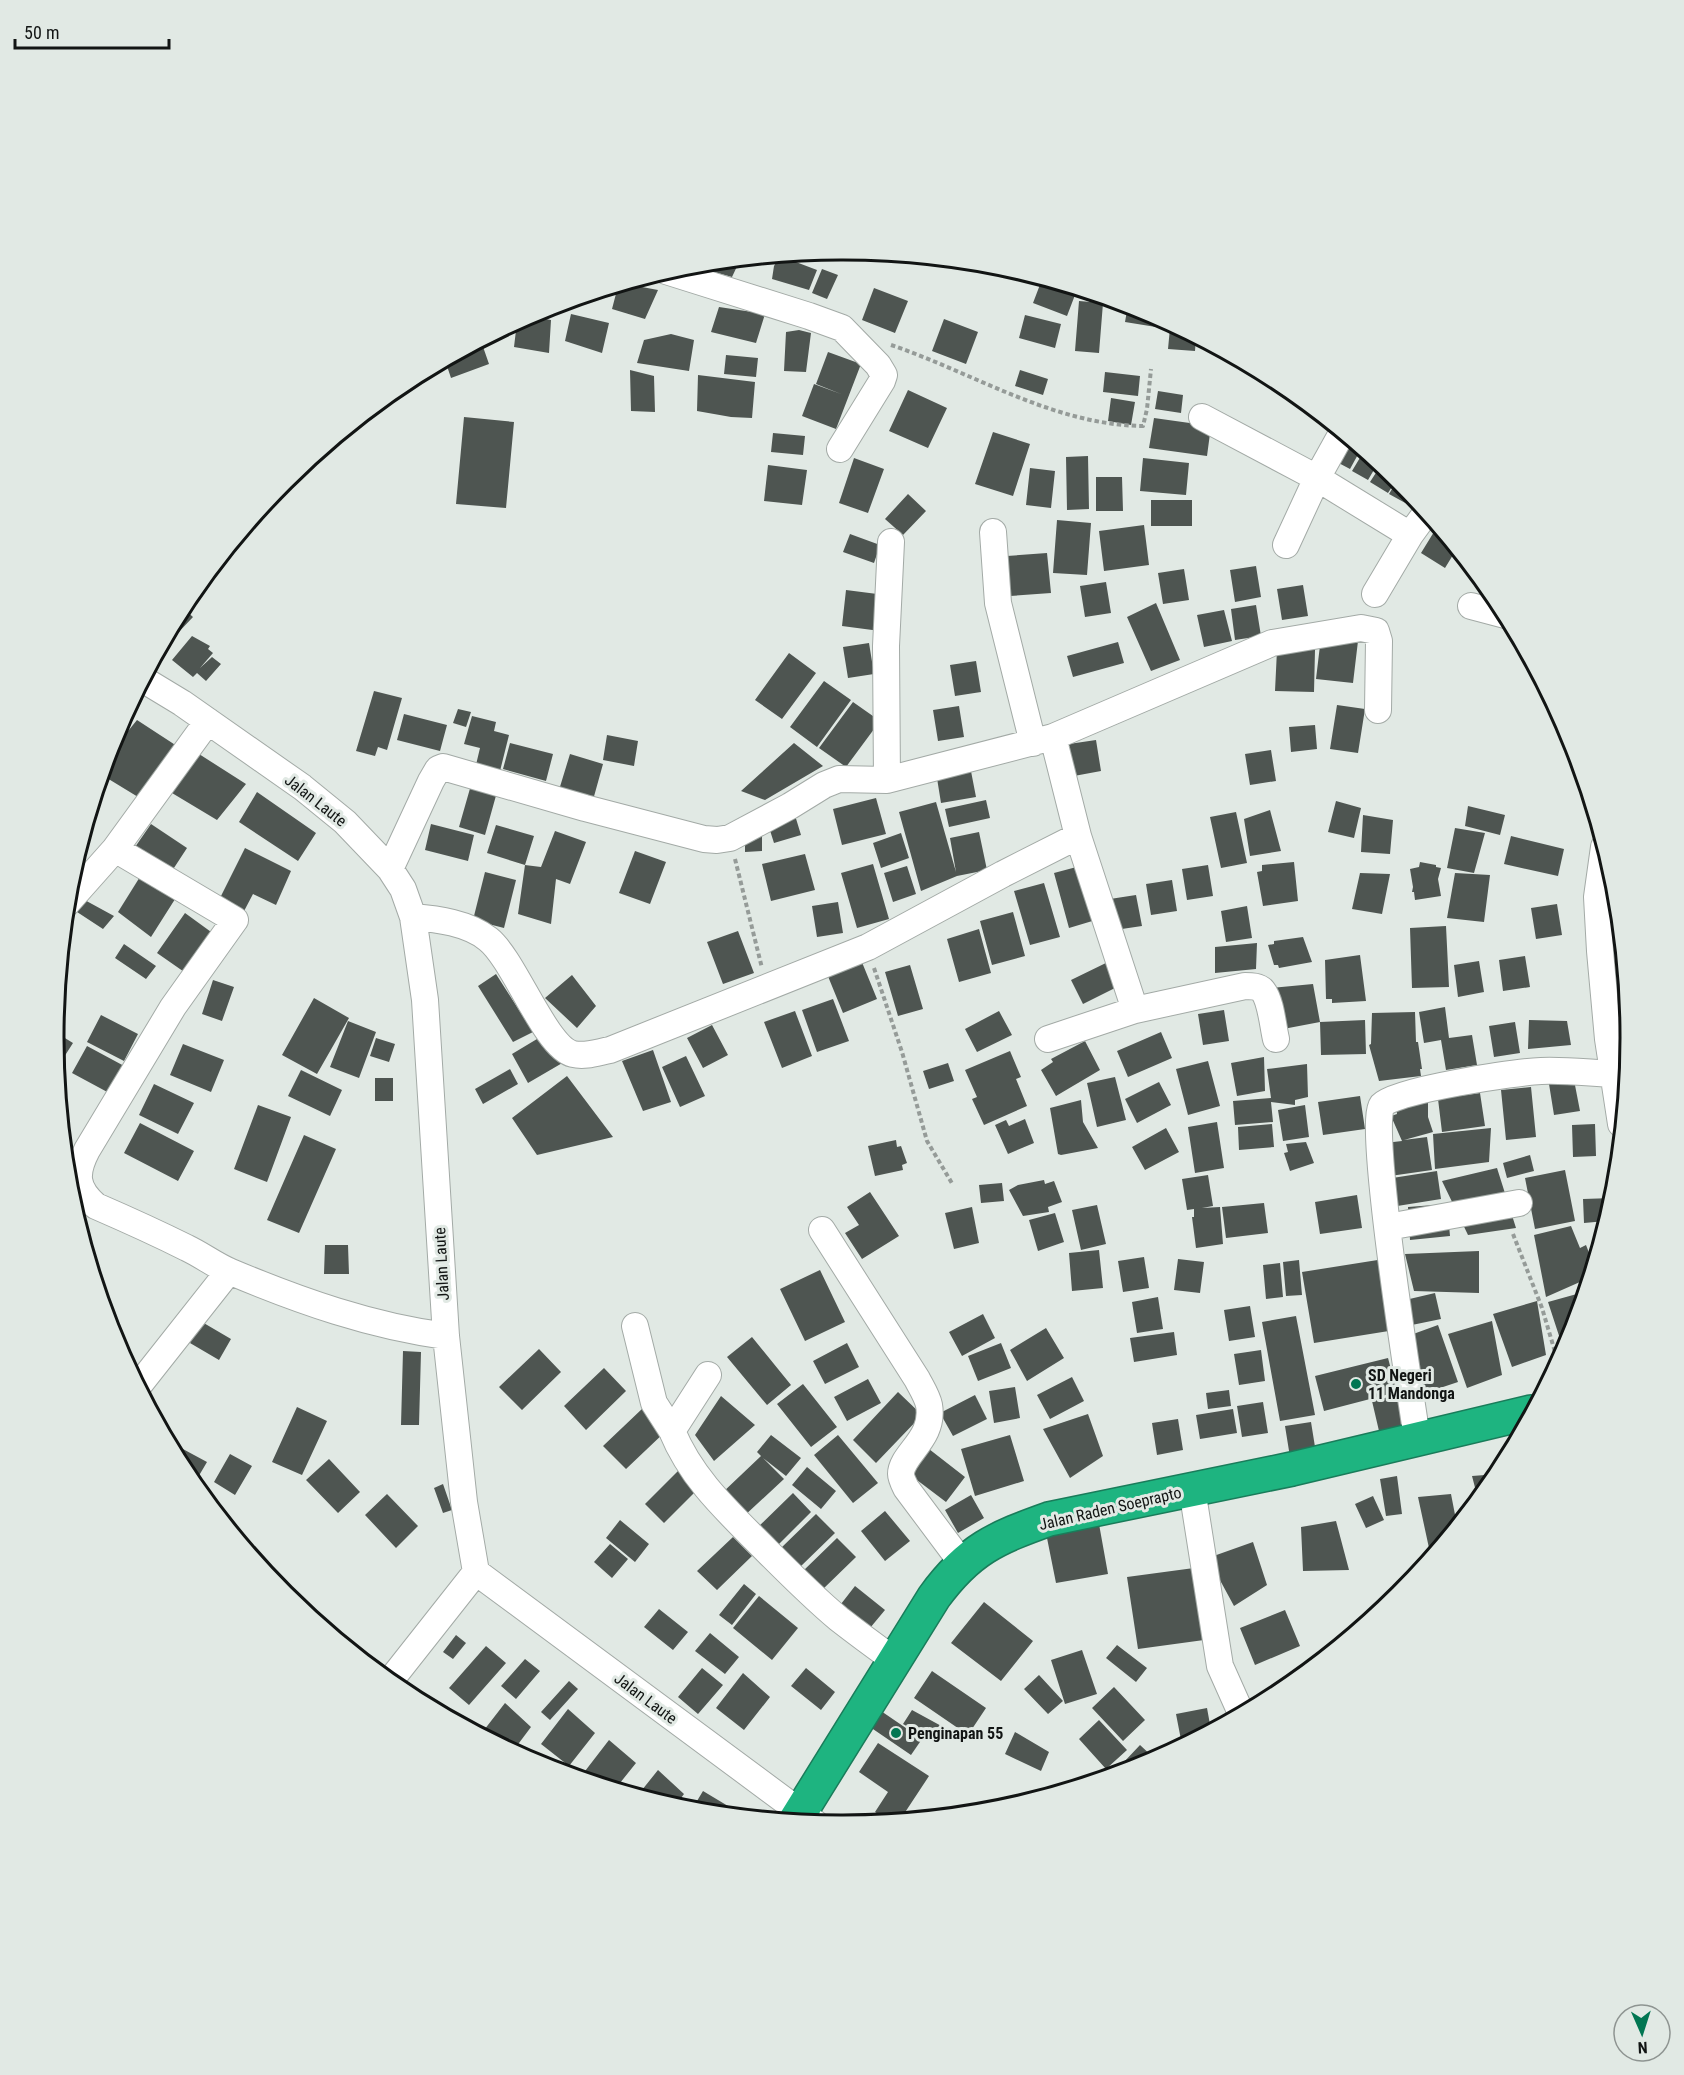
<svg xmlns="http://www.w3.org/2000/svg" width="1684" height="2075" font-family="'Roboto Condensed',sans-serif">
<style>
.building{fill:#4e5551}
.lines{fill:none;stroke-linecap:round;stroke-linejoin:round}
.minor-casing{stroke:#a3aaa6;stroke-width:28}
.highway-casing{stroke:#1a7c5a;stroke-width:36}
.path{stroke:#959b98;stroke-width:4;stroke-dasharray:4.5 3;stroke-linecap:butt}
.minor{stroke:#fff;stroke-width:26}
.highway{stroke:#1eb480;stroke-width:33}
.poi-dot{fill:#017652;stroke:#e1e9e4;stroke-width:2}
.labels{text-anchor:middle;stroke-width:6;stroke-linejoin:round;paint-order:stroke}
.street-label{font-size:16px;fill:#121514;stroke:#e1e9e4}
.poi-label{font-size:16px;font-weight:bold;fill:#121514;stroke:#e1e9e4;text-anchor:start}
.rim{fill:none;stroke:#121514;stroke-width:3}
</style>
<rect width="100%" height="100%" fill="#e1e9e4"/>
<path class="building" d="M780 256 817 270 809 290 772 279 774 266Z
M740 260 732 277 689 265Z
M822 269 838 275 827 299 812 293Z
M1041 282 1075 295 1067 316 1033 303Z
M626 284 658 290 645 319 612 309 618 286Z
M874 288 908 301 895 333 862 320Z
M1079 301 1103 303 1099 353 1075 351Z
M1128 305 1144 310 1157 317 1156 327 1125 322Z
M719 307 765 314 756 343 711 332Z
M571 314 609 323 602 353 565 341Z
M1025 315 1061 324 1055 348 1019 338Z
M528 316 551 320 549 353 514 347 517 322Z
M944 319 978 332 966 364 932 351Z
M1170 328 1180 329 1196 337 1195 351 1168 349Z
M799 330 811 333 806 372 784 371 786 332Z
M671 334 694 340 689 371 637 363 644 340Z
M481 341 489 364 451 378 445 360Z
M828 352 861 364 836 429 802 416 814 384 841 394 816 384Z
M726 355 758 358 756 377 724 374Z
M630 370 654 376 655 412 631 411Z
M1020 370 1048 379 1043 395 1015 386Z
M1105 372 1140 376 1138 396 1103 392Z
M698 375 755 382 752 418 731 417 697 411Z
M908 390 947 408 928 448 889 431Z
M1158 391 1183 395 1181 413 1155 409Z
M1111 398 1135 402 1131 425 1108 421Z
M464 417 514 422 506 508 456 504Z
M1154 418 1211 426 1207 456 1149 448Z
M993 432 1030 444 1013 496 975 484Z
M773 433 805 436 803 455 771 452Z
M1346 437 1361 449 1350 469 1333 460Z
M1364 451 1378 463 1368 480 1352 471Z
M1088 456 1089 509 1067 510 1066 457Z
M854 458 884 469 868 513 839 503Z
M1143 458 1189 463 1186 495 1140 491Z
M768 465 807 470 802 505 764 501Z
M1381 465 1397 479 1388 493 1370 482Z
M1030 468 1055 471 1051 508 1026 505Z
M1096 477H1122L1123 511H1096Z
M1398 479 1413 497 1409 505 1389 494Z
M908 494 926 511 903 535 885 519Z
M1151 500H1192V526H1151Z
M1057 520 1091 523 1087 575 1053 573Z
M1144 525 1149 565 1104 571 1099 531Z
M1437 527 1456 550 1445 568 1421 553Z
M850 534 880 545 874 563 843 552Z
M1047 553 1051 593 1010 596 1007 556Z
M1256 566 1261 597 1235 602 1230 570Z
M1184 569 1189 600 1163 604 1158 573Z
M1106 582 1111 613 1085 617 1080 586Z
M1303 585 1308 616 1282 620 1277 589Z
M846 590 885 595 880 631 842 626Z
M1156 603 1180 660 1151 671 1127 617Z
M1256 605 1261 636 1235 640 1231 609Z
M183 608 193 617 174 637 169 633Z
M1224 610 1232 641 1204 647 1197 615Z
M192 636 210 646 208 649 213 653 200 668 212 657 221 664 206 681 197 673 193 677 172 660Z
M1321 637 1358 641 1353 683 1316 679Z
M1118 642 1124 663 1073 677 1067 656Z
M869 643 874 674 848 678 843 647Z
M1277 650H1315L1314 692 1275 691Z
M789 653 816 673 782 719 755 700Z
M976 661 981 692 955 696 950 665Z
M824 681 851 700 817 747 790 727Z
M374 691 402 698 387 750 378 747 375 756 356 751Z
M853 702 880 721 846 767 819 748Z
M1337 705 1365 709 1358 753 1330 749Z
M959 706 964 737 938 741 933 710Z
M458 709 471 712 466 727 453 723Z
M404 714 447 725 440 751 397 740Z
M472 716 496 722 494 731 509 735 499 775 475 769 480 748 464 744Z
M137 720 183 750 143 800 102 775 107 757Z
M1315 725 1317 749 1291 752 1289 727Z
M607 735 638 741 634 766 603 760Z
M1096 740 1101 771 1074 776 1069 744Z
M510 743 553 754 546 781 503 769Z
M794 743 823 766 765 800 741 791Z
M1271 750 1276 781 1250 785 1245 754Z
M199 754 246 784 217 820 172 793Z
M570 754 603 764 593 800 559 790Z
M970 766 976 797 941 803 936 772Z
M471 785 497 792 485 835 459 827Z
M257 792 316 833 298 861 239 822Z
M876 798 886 834 842 845 833 809Z
M986 800 990 818 949 827 945 809Z
M1336 801 1361 808 1354 838 1328 832Z
M936 802 956 872 950 838 979 832 987 870 957 876 921 891 899 812Z
M1468 806 1505 815 1500 835 1465 826Z
M1270 810 1281 851 1250 856 1244 819Z
M794 812 801 835 774 843 767 821Z
M1236 812 1247 863 1221 868 1210 817Z
M1363 815 1393 820 1390 854 1361 852Z
M151 824 187 848 170 874 133 850Z
M431 824 474 835 468 861 425 850Z
M496 825 534 836 525 865 487 853Z
M1455 828 1485 833 1474 873 1447 868Z
M555 831 586 842 570 884 556 879 551 924 518 914 525 865 541 867Z
M901 833 909 858 881 868 873 843Z
M762 834V851L745 852V835Z
M1511 836 1564 849 1558 876 1504 864Z
M245 848 291 871 276 905 253 894 243 913 219 900Z
M635 851 666 862 650 904 619 893Z
M805 854 815 890 771 901 762 864Z
M1294 862 1298 901 1263 906 1257 872 1262 871V865Z
M1420 862 1436 865V867L1441 868 1438 879 1441 896 1415 900 1414 892H1412L1413 887 1410 869 1419 867Z
M873 864 889 919 857 928 841 873Z
M1084 865 1099 919 1069 928 1054 873Z
M1208 865 1213 896 1187 900 1182 869Z
M907 866 916 894 893 902 884 873Z
M143 872 177 896 151 937 118 912Z
M485 872 516 880 504 928 473 920Z
M1360 873 1390 874 1382 914 1352 909Z
M1455 873 1490 875 1484 922 1447 918Z
M1172 880 1177 911 1151 915 1146 884Z
M1044 883 1060 937 1030 945 1014 891Z
M1136 895 1142 926 1115 930 1110 899Z
M81 898 114 916 103 929 74 910Z
M838 902 843 933 817 937 812 906Z
M1557 904 1562 935 1536 939 1531 908Z
M1247 906 1252 938 1226 942 1221 911Z
M1013 912 1025 956 992 965 980 921Z
M185 913 218 937 190 976 157 953Z
M1446 926 1449 987 1412 988 1410 928Z
M979 929 991 973 959 982 947 939Z
M738 931 754 973 723 984 707 942Z
M1303 937 1312 962 1279 968 1278 965H1274L1268 945 1274 944V941Z
M1257 943 1256 969 1215 973V947Z
M124 944 156 966 146 979 115 958Z
M859 955 877 999 843 1013 825 969Z
M1360 955 1366 1001 1332 1003V999H1326L1325 960Z
M1525 956 1530 987 1503 991 1499 960Z
M1110 961 1121 985 1083 1004 1071 980Z
M1479 961 1484 992 1458 997 1454 965Z
M910 965 923 1009 898 1016 885 972Z
M496 974 533 1032 513 1042 478 986Z
M572 975 596 1006 577 1028 545 998Z
M213 980 234 987 222 1021 202 1014Z
M1313 984 1320 1022 1278 1030 1271 988Z
M314 998 349 1018 317 1074 282 1055Z
M833 999 849 1041 817 1052 802 1010Z
M1445 1007 1449 1038 1472 1035 1477 1065 1446 1070 1441 1040 1424 1043 1419 1012Z
M1224 1010 1229 1041 1203 1045 1198 1014Z
M795 1011 812 1056 782 1068 764 1022Z
M999 1011 1012 1035 977 1052 965 1029Z
M1415 1012 1416 1042H1418L1422 1069H1420L1421 1076 1379 1081 1369 1045 1371 1044 1372 1013Z
M101 1015 138 1034 124 1061 87 1042Z
M1365 1020 1366 1054 1321 1055 1320 1022Z
M1529 1020 1567 1021 1571 1045 1528 1049Z
M348 1021 376 1032 359 1078 330 1067Z
M1515 1022 1520 1053 1494 1057 1489 1026Z
M712 1025 728 1055 703 1068 687 1038Z
M55 1032 73 1043 57 1068 54 1037Z
M1161 1032 1172 1058 1128 1077 1117 1051Z
M547 1033 564 1062 528 1083 512 1054Z
M376 1038 395 1044 389 1062 370 1056Z
M1085 1041 1100 1070 1056 1096 1041 1070 1053 1062 1051 1059Z
M183 1044 224 1060 211 1092 170 1075Z
M87 1046 126 1067 111 1094 72 1073Z
M653 1050 671 1102 643 1111 622 1061Z
M1010 1051 1021 1077 1016 1079 1027 1106 984 1125 972 1099 977 1097 965 1070Z
M686 1056 705 1096 680 1107 662 1067Z
M1264 1057 1265 1091 1237 1096 1231 1063Z
M1208 1061 1220 1106 1188 1115 1176 1069Z
M948 1063 954 1081 929 1089 923 1071Z
M1307 1064 1308 1097 1295 1100V1105L1271 1102 1273 1122 1235 1125 1233 1101 1271 1098 1267 1069Z
M510 1069 518 1084 483 1104 475 1089Z
M301 1070 342 1090 330 1116 288 1096Z
M567 1076 613 1137 537 1155 512 1118Z
M1115 1077 1126 1120 1097 1127 1087 1083Z
M375 1078H393V1101H375Z
M1574 1080 1580 1111 1554 1115 1549 1084Z
M1159 1082 1171 1105 1137 1123 1125 1099Z
M154 1084 194 1103 178 1134 139 1115Z
M1531 1087 1536 1137 1506 1140 1501 1090Z
M1480 1093 1485 1126 1442 1132 1438 1099Z
M1360 1096 1365 1129 1323 1135 1318 1102Z
M1081 1100 1083 1122 1098 1148 1061 1155 1058 1154 1050 1108Z
M1428 1101V1117L1433 1132 1404 1140 1427 1137 1432 1170 1390 1176 1385 1143 1402 1141 1391 1116 1397 1114 1396 1107Z
M258 1105 291 1117 267 1182 234 1169Z
M1305 1105 1309 1137 1283 1141 1278 1110Z
M1025 1119 1034 1143 1008 1154 995 1125 1006 1120 1009 1126Z
M1217 1122 1224 1168 1195 1173 1188 1127Z
M140 1123 194 1151 178 1181 124 1153Z
M1272 1124 1274 1147 1239 1150 1238 1127Z
M1595 1124 1596 1156 1573 1157 1572 1125Z
M1166 1128 1179 1152 1145 1170 1132 1147Z
M1491 1128 1489 1162 1435 1169 1433 1134Z
M304 1135 336 1149 299 1233 267 1220Z
M896 1140 897 1147 901 1146 907 1163 902 1165 903 1170 875 1176 868 1146Z
M1306 1142 1314 1163 1290 1171 1284 1153 1288 1152 1286 1144Z
M1530 1155 1534 1171 1507 1178 1503 1163Z
M1497 1168 1516 1228 1468 1235 1442 1181Z
M1565 1170 1575 1221 1535 1229 1525 1178Z
M1437 1171 1441 1199 1391 1207 1386 1179Z
M1208 1175 1213 1206 1202 1208 1220 1207 1223 1244 1196 1248 1192 1217H1194V1209L1187 1210 1182 1179Z
M1044 1180 1045 1184 1054 1181 1062 1202 1048 1207 1049 1212 1023 1216 1009 1190 1018 1185Z
M1002 1183 1004 1201 981 1203 979 1185Z
M870 1192 899 1236 862 1259 845 1233 859 1225 847 1207Z
M1357 1195 1362 1228 1320 1234 1315 1202Z
M1613 1198 1606 1221 1584 1223 1583 1199Z
M1264 1203 1268 1233 1226 1238 1222 1207Z
M1447 1204 1450 1236 1410 1240 1408 1207Z
M1097 1205 1106 1244 1081 1250 1072 1210Z
M972 1207 979 1243 954 1249 945 1213Z
M1055 1213 1064 1242 1038 1251 1029 1220Z
M1571 1226 1580 1248 1586 1245 1593 1263 1589 1278 1546 1297 1534 1235Z
M325 1245H348L349 1274H324Z
M1099 1250 1103 1288 1072 1291 1069 1253Z
M1479 1251V1293L1414 1291 1405 1254Z
M1144 1257 1149 1288 1123 1292 1118 1261Z
M1178 1259 1204 1262 1200 1293 1174 1290Z
M1384 1259 1395 1330 1314 1343 1302 1272Z
M1299 1260 1302 1295 1286 1296 1283 1262Z
M1280 1263 1283 1297 1266 1299 1263 1265Z
M820 1270 845 1322 805 1341 780 1289Z
M1584 1292 1570 1339 1564 1351 1548 1302Z
M1435 1293 1441 1319 1407 1326 1401 1301Z
M1158 1297 1163 1329 1137 1333 1132 1302Z
M1537 1301 1546 1355 1512 1367 1493 1314Z
M1250 1306 1255 1337 1229 1341 1224 1310Z
M983 1314 995 1338 962 1356 949 1332Z
M1296 1316 1315 1415 1280 1421 1262 1322Z
M1492 1321 1502 1375 1467 1388 1448 1334Z
M202 1322 231 1339 219 1360 190 1343Z
M1438 1325 1458 1382 1425 1393 1405 1337Z
M1046 1328 1064 1358 1027 1381 1010 1350Z
M1174 1332 1177 1355 1134 1362 1130 1338Z
M752 1337 791 1385 767 1405 727 1357Z
M847 1343 859 1367 825 1384 813 1361Z
M1001 1343 1011 1368 978 1381 968 1356Z
M539 1349 561 1372 522 1410 499 1387Z
M1261 1350 1265 1381 1239 1385 1234 1354Z
M403 1351 421 1352 419 1425H401Z
M1388 1358 1397 1392 1324 1411 1315 1376Z
M604 1368 626 1391 586 1430 564 1406Z
M1072 1377 1084 1401 1050 1419 1037 1395Z
M868 1379 881 1403 847 1421 834 1397Z
M803 1384 837 1427 811 1447 777 1404Z
M1015 1387 1020 1418 994 1423 989 1391Z
M1229 1390 1231 1406 1208 1409 1206 1393Z
M898 1392 922 1415 876 1463 853 1440Z
M1401 1394 1408 1424 1379 1431 1372 1401Z
M975 1395 987 1419 953 1436 940 1413Z
M721 1396 755 1425 714 1461 695 1435Z
M1263 1402 1268 1433 1242 1437 1237 1406Z
M297 1407 327 1421 302 1475 272 1462Z
M643 1408 666 1431 626 1469 603 1446Z
M1233 1409 1237 1433 1200 1439 1196 1415Z
M1088 1414 1103 1456 1070 1478 1043 1429Z
M1178 1419 1183 1450 1157 1455 1152 1423Z
M1311 1422 1316 1453 1290 1457 1285 1426Z
M771 1435 801 1458 786 1476 763 1458 784 1479 743 1517 721 1494 761 1456 757 1452Z
M838 1435 878 1483 853 1503 814 1455Z
M1010 1435 1024 1481 975 1496 961 1449Z
M168 1441 207 1462 197 1479 186 1473Z
M929 1449 965 1477 946 1502 909 1474Z
M230 1454 252 1466 235 1495 214 1482Z
M329 1459 360 1492 338 1513 306 1480Z
M807 1467 836 1491 821 1509 792 1485Z
M680 1469 699 1488 664 1523 645 1504Z
M1498 1474 1497 1476 1478 1499 1472 1476Z
M1397 1476 1402 1514 1386 1516 1380 1479Z
M443 1484 452 1510 443 1513 434 1488Z
M793 1493 811 1512 776 1547 757 1528Z
M387 1494 418 1526 396 1548 365 1515Z
M1451 1494 1457 1525 1439 1546 1429 1548 1418 1497Z
M971 1495 984 1518 958 1533 945 1510Z
M1373 1496 1384 1520 1366 1528 1355 1504Z
M885 1511 910 1541 885 1561 861 1531Z
M816 1514 835 1533 799 1568 780 1549Z
M620 1520 649 1544 635 1562 606 1538Z
M1336 1521 1349 1570 1303 1571 1301 1527Z
M1099 1524 1108 1574 1056 1583 1046 1533Z
M733 1537 752 1556 717 1590 697 1571Z
M837 1538 856 1557 821 1591 802 1572Z
M1253 1542 1267 1585 1234 1606 1208 1558Z
M610 1544 628 1559 612 1578 594 1562Z
M1194 1568 1204 1640 1138 1649 1127 1577Z
M276 1582 308 1611 307 1613 285 1594Z
M744 1584 756 1594 732 1625 719 1615Z
M855 1586 885 1610 870 1628 841 1604Z
M759 1596 798 1628 772 1660 733 1628Z
M984 1602 1033 1641 1001 1681 951 1643Z
M659 1609 688 1632 673 1650 644 1627Z
M1285 1610 1300 1646 1255 1665 1240 1628Z
M710 1633 739 1657 725 1674 695 1651Z
M456 1635 466 1643 453 1659 443 1652Z
M1117 1645 1147 1668 1136 1682 1106 1658Z
M486 1646 506 1663 469 1705 449 1688Z
M1082 1650 1097 1694 1065 1704 1051 1660Z
M525 1659 540 1671 516 1699 501 1686Z
M702 1668 723 1685 698 1714 678 1697Z
M806 1668 835 1692 821 1710 791 1686Z
M932 1671 986 1708 968 1735 914 1698Z
M743 1673 770 1697 744 1730 716 1708Z
M1039 1675 1063 1701 1048 1714 1024 1689Z
M569 1681 578 1689 550 1720 541 1712Z
M1288 1682 1289 1685 1273 1696 1270 1690Z
M1114 1687 1145 1720 1123 1741 1092 1708Z
M505 1703 531 1727 513 1751 481 1734Z
M1207 1708 1211 1730 1182 1745 1176 1714Z
M568 1709 595 1733 569 1766 541 1744Z
M912 1710 945 1728 937 1743 903 1724Z
M881 1711 922 1739 911 1755 870 1727Z
M1099 1720 1127 1750 1106 1769 1079 1739Z
M1015 1732 1049 1752 1041 1771 1005 1754Z
M609 1740 636 1763 616 1788 589 1780 582 1775Z
M878 1743 929 1776 900 1820 889 1821 875 1812 888 1792 859 1772Z
M1140 1745 1155 1759 1130 1770 1123 1763Z
M658 1770 684 1794 675 1806 638 1795Z
M703 1791 728 1806 723 1814 691 1811Z"/>
<g class="lines">
<g class="minor-casing">
<path id="minor" d="M666 271 809 316 842 328 878 365 884 375 882 381 840 449
M1202 417 1317 478 1286 545
M1342 433 1317 478 1410 535 1426 513
M993 532 998 603 1033 743
M1375 594 1410 535
M1471 606 1505 615
M144 680 182 703 302 787 345 822 390 869 403 889 413 917 425 1000 446 1336 464 1502 476 1572 815 1823
M208 721 115 849 235 920 173 1007 87 1150C75 1173 75 1188 96 1206 126 1219 157 1233 187 1248 202 1255 216 1266 231 1272 300 1301 371 1326 446 1336
M887 780 886 646 891 542
M1078 836 1135 1010
M1604 847 1597 897 1600 951 1608 1039 1621 1124
M390 869 431 781 438 769 443 767 585 808 704 839 717 840 730 838 790 806 824 785 839 779 887 780 1053 737 1272 643 1361 628 1376 631 1379 641 1378 710
M67 903 115 849
M413 917C438 919 468 923 488 939 514 959 545 1047 573 1054 586 1057 598 1052 610 1050L868 947 1003 874 1078 836 1053 737
M1048 1039 1135 1010 1245 986C1251 986 1259 986 1263 991 1271 1001 1273 1027 1276 1039
M1388 1227 1519 1203
M822 1230 917 1379C921 1387 927 1396 929 1405 935 1439 901 1454 901 1474 901 1478 904 1484 906 1488L962 1563
M635 1326 654 1403 672 1431
M708 1375 672 1431C690 1475 722 1506 755 1539 783 1567 809 1594 839 1619 857 1633 876 1647 894 1660
M139 1385 229 1271
M1417 1438C1411 1397 1367 1124 1382 1105 1395 1090 1517 1072 1541 1071 1566 1070 1590 1073 1614 1074
M1192 1489 1220 1666 1241 1713
M390 1681 476 1572"/>
</g>
<g class="highway-casing">
<path id="highway" d="M795 1821 934 1597C969 1549 996 1538 1049 1519L1292 1469 1531 1412"/>
</g>
<path class="path" d="M891 345C974 373 1053 425 1143 426L1147 409 1151 369
M735 859 762 968
M874 968 902 1052 927 1141 953 1185
M1513 1234 1542 1308 1558 1362"/>
<use href="#minor" class="minor"/>
<use href="#highway" class="highway"/>
</g>
<g class="poi-dot">
<circle cx="1356" cy="1384" r="6"/>
<circle cx="896" cy="1733" r="6"/>
</g>
<g class="labels">
<g class="street-label">
<text transform="translate(316 800) rotate(38)" y="6">Jalan Laute</text>
<text transform="translate(441 1264) rotate(-93)" y="6">Jalan Laute</text>
<text transform="translate(1110 1508) rotate(-13)" y="6">Jalan Raden Soeprapto</text>
<text transform="translate(646 1698) rotate(37)" y="6">Jalan Laute</text>
</g>
<g class="poi-label">
<text x="1368" y="1381">SD Negeri<tspan x="1368" dy="18">11 Mandonga</tspan></text>
<text x="908" y="1739">Penginapan 55</text>
</g>
</g>
<path d="M0 0H1684V2075H0ZM841 260H843A777 777 0 0 1 1620 1037V1038A777 777 0 0 1 843 1815H841A777 777 0 0 1 64 1038V1037A777 777 0 0 1 841 260Z" fill="#e1e9e4" fill-rule="evenodd"/>
<path class="rim" d="M841 260H843A777 777 0 0 1 1620 1037V1038A777 777 0 0 1 843 1815H841A777 777 0 0 1 64 1038V1037A777 777 0 0 1 841 260Z"/>
<g transform="translate(1642 2033) rotate(177)"><circle r="28" fill="#e1e9e4" stroke="#8e9491" stroke-width="1.5"/>
<path d="M0-4.5L10 22L0 15L-10 22Z" fill="#017652"/>
<text y="-9" font-size="16" font-weight="bold" text-anchor="middle" fill="#121514">N</text>
</g>
<path d="M15 39v9h154v-9" fill="none" stroke="#121514" stroke-width="3"/>
<text x="24" y="39" font-size="18" fill="#121514" stroke="#e1e9e4" stroke-width="4.5" paint-order="stroke">50 m</text>
</svg>
